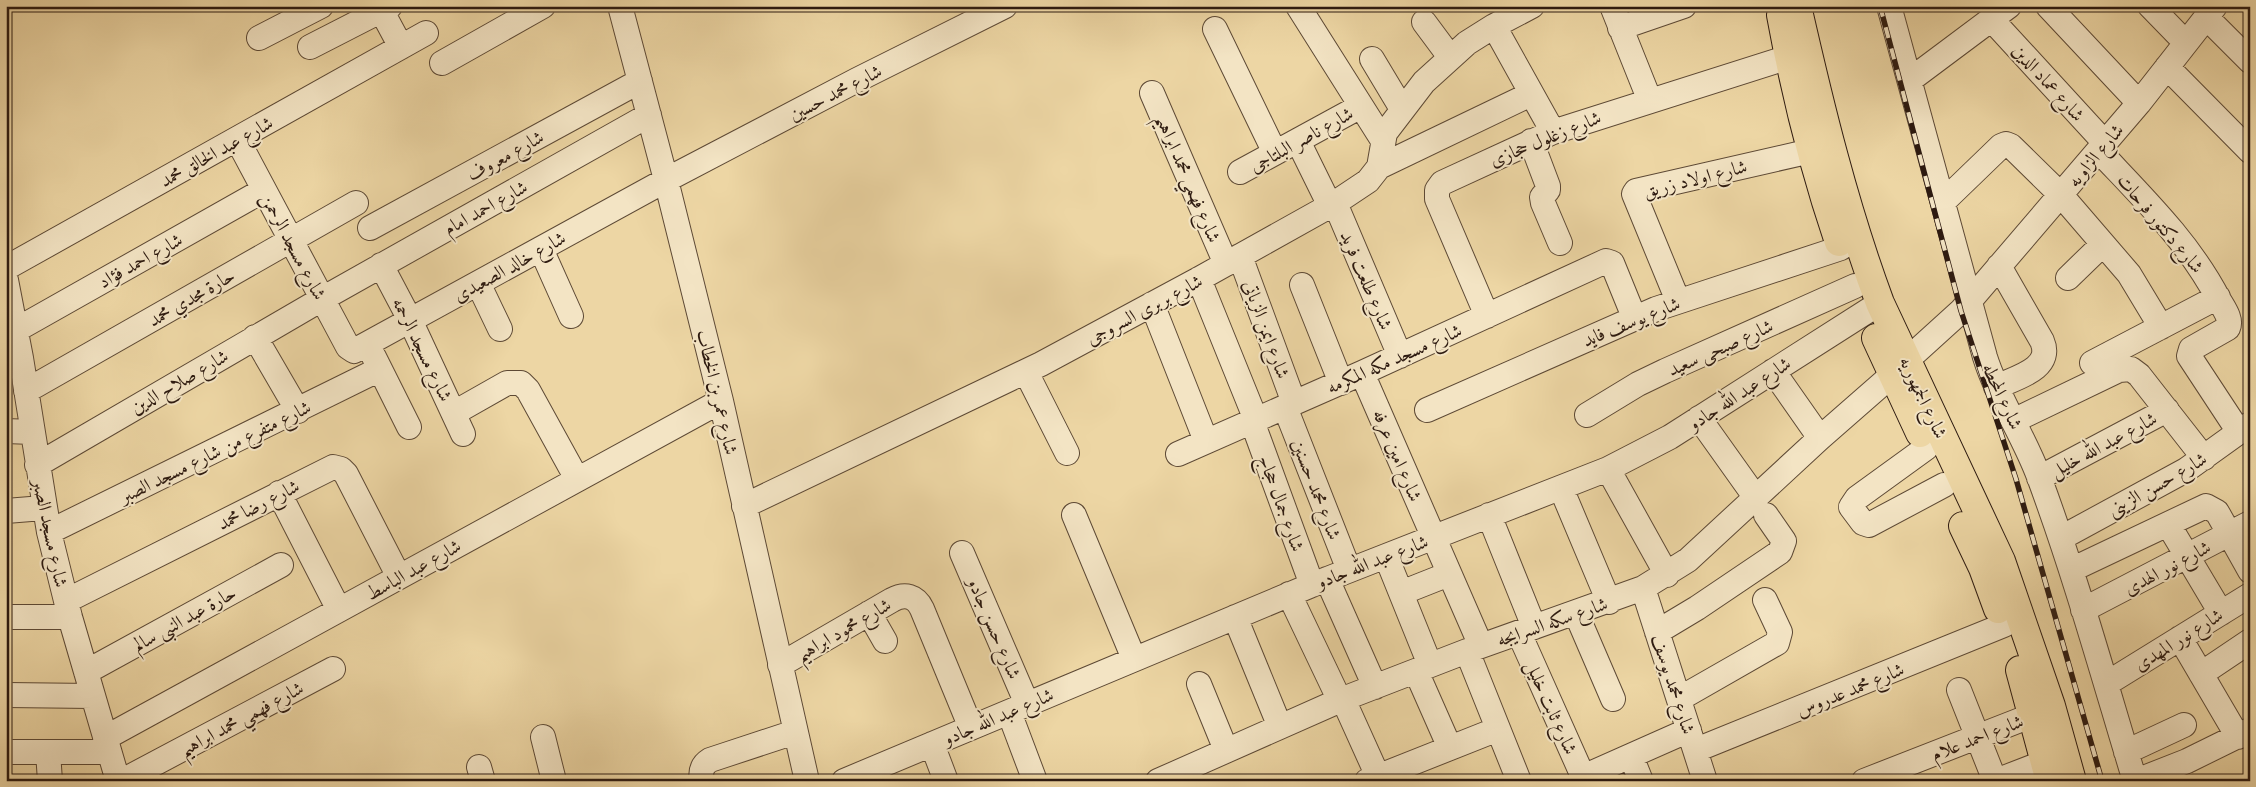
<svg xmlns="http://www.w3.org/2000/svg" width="2256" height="787" font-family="'IM FELL DW Pica',Amiri,serif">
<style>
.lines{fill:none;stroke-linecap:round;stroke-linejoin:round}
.minor-casing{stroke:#5d4935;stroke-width:26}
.major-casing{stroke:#2d1a10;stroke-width:30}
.minor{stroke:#f3e4c4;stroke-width:24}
.major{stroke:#edd6a4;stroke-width:28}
.rail-casing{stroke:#2d1a10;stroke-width:5.5}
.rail{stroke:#f3e4c4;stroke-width:4;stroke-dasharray:11;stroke-linecap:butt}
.labels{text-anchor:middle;stroke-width:4;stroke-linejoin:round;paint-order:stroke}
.street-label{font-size:19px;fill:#2d1a10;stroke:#f3e4c4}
</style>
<rect width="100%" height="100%" fill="#edd6a4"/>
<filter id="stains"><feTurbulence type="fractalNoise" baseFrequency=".004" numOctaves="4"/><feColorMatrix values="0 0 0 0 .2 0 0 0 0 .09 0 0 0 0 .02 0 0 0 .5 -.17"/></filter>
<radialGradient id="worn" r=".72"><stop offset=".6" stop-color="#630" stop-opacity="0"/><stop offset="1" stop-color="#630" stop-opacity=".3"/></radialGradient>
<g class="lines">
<g class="minor-casing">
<path id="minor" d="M379 6 401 47
M620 6 666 180 721 401 807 781
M1298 6 1382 139
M1612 6 1650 101
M1889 6 1985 357C1998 399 2024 436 2039 477 2076 577 2104 679 2135 781
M2048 6 2139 103
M2150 6 2185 42
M2206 17 2250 61
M1992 20 2105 143
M1424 22 1450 57
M1494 26 1553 132
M1620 28 1684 6
M1215 29 1275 153
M259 38 321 6
M310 47 390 6
M1372 59 1402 109
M442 63 543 6
M2167 67 2250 151
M1910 80 2009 6
M1152 93 1226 264
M237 139 348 347 354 351 666 180 857 80 1005 6
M1298 141 1330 206
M1531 141 1548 186V190L1542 197 1543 203 1560 243
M2099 151C2143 198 2189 242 2219 300 2224 309 2232 319 2228 328L2191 349 2189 356 2239 432
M1379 167 1385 133 1424 82 1467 43 1494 26 1532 6
M1240 172 1361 106
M1943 202 2001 146 2006 144 2011 146 2061 195 2129 274 2161 327
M1335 203 1400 356
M370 228 640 81
M541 249 571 316
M1240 256 1294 403
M381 265 410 320 463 434
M6 268 426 33
M2068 278 2103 244
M1199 279 1256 420
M6 280 21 358 49 532 70 617 118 781
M478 283 500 329
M1302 285 1341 383
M1678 301 1634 194 1636 191 1811 151
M1152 304 1206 441
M1487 316 1437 199V190L1442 183 1553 132 1789 57
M16 330 264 190
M255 337 298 411
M374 357 409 427
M1907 360 1961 311 2139 103 2215 6
M2092 363 2218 297
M1773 371 1820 438
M1026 372 1067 453
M1362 373 1481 646
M1996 387C2015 378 2054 369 2042 341L1999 266
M26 391 356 203
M1285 407 1349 570
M1427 410 1656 309 1841 248
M454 413 507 383H521L528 390 577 479
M1587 415 1638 384 1665 371 1855 286
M1699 418 1756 498
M1252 421 1312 585
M2013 421 2119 370 2131 369 2139 375 2204 458
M6 431 32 432
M1926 448 1857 498 1851 507 1863 523 1869 525 1944 485
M1178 454 1362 373 1606 261 1612 263 1634 317
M37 465 322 299 649 115
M1608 469 1667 575
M2039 478 2167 410
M1561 488 1609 602
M279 493 339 610
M744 506 1041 364 1199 279 1335 203 1368 181 1379 167 1531 94
M6 511 43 508
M1074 515 1134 659
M1489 515 1534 627
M2168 524 2221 613
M49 532 380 369
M2061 538 2186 470 2250 424
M962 553 1027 704
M1386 556 1430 665
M2071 570 2206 506 2217 512 2250 571
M1327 579 1375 687
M1643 588 1705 781
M1401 593 1449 574
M1289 594 1340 701
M66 601 333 467 341 469 346 474 399 577
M2083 610 2250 523
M869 613 885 641
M1576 613 1613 699
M6 617H70
M1235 617 1280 727
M1657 632 1697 608 1780 552 1784 541 1766 515
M1519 633 1585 781
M2180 638 2238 737
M1467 651 1519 781
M780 665 892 600C905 593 916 596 922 609L971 728
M1416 671 1450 748
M86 672 281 565
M2201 674 2250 641
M1199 684 1226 750
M2106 684 2250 595
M1959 690 1995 781
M6 695 93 696
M1343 699 1380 781
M1679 699 1777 643 1780 632 1765 600
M1009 712 1035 781
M543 737 554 781
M105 738 721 401
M932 744 946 781
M1696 750 2004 625
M6 752H109
M48 752 50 781
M2126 752 2184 725
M1631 756 1641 781
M479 767 483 781
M1583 777 1689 730
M122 781 333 669
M702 781C700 771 702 765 710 760L795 732
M844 781 1312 585 1608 469 1670 437 1880 303
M1158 781 1343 699 1467 651 1643 588 1688 560 1820 438 1892 375
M1367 781 1498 729
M1864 781 2033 715
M1996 781 2045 762
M2136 781 2187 761 2250 730"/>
</g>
<g class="major-casing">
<path id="major" d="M1797 6C1820 107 1844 206 1880 303L2001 561 2051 706 2072 781
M1781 15C1795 92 1814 168 1839 242
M1876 338 1920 433
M1963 526 1983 568 1998 609
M2020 670 2050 781"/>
</g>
<use href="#minor" class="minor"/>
<use href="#major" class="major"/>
<g class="rail-casing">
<path id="rail" d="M1880 6 1961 311 2016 479 2102 781"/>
</g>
<use href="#rail" class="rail"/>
</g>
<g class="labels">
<g class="street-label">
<text transform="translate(2049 82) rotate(48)" y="7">شارع عماد الدين</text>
<text transform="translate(835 92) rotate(-27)" y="7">شارع محمد حسين</text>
<text transform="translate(1545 138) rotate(-22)" y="7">شارع زغلول حجازى</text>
<text transform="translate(1301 139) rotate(-29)" y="7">شارع ناصر البلتاجى</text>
<text transform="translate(216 151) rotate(-29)" y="7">شارع عبد الخالق محمد</text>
<text transform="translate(505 155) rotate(-29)" y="7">شارع معروف</text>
<text transform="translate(2095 155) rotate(-50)" y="7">شارع الزاويه</text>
<text transform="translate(1189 178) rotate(67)" y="7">شارع فهمي محمد ابراهيم</text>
<text transform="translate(1695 178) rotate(-14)" y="7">شارع اولاد زريق</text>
<text transform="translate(485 207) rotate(-29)" y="7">شارع احمد امام</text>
<text transform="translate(2161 223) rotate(50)" y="7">شارع دكتور فرحات</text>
<text transform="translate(294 246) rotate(62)" y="7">شارع مسجد الرحمن</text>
<text transform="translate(140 260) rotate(-29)" y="7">شارع احمد فؤاد</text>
<text transform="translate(509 266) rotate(-29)" y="7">شارع خالد الصعيدى</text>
<text transform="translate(1367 280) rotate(67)" y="7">شارع طلعت فريد</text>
<text transform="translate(191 297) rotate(-30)" y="7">حارة مجدي محمد</text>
<text transform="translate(1144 309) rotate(-28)" y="7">شارع بربرى السروجى</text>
<text transform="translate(1631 321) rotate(-22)" y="7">شارع يوسف فايد</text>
<text transform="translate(1267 329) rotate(70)" y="7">شارع ايمن الزياتى</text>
<text transform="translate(1720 347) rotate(-24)" y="7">شارع صبحى سعيد</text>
<text transform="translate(423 349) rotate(64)" y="7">شارع مسجد الرحمه</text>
<text transform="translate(1394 358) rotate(-24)" y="7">شارع مسجد مكه المكرمه</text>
<text transform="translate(179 381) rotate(-30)" y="7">شارع صلاح الدين</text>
<text transform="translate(718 392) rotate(77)" y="7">شارع عمر بن الخطاب</text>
<text transform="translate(1739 393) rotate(-33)" y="7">شارع عبد الله جادو</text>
<text transform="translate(2003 396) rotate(65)" y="7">شارع المحطه</text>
<text transform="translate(1924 397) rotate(65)" y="7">شارع الجمهوريه</text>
<text transform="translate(2103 444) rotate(-28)" y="7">شارع عبد الله خليل</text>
<text transform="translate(215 451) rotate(-26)" y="7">شارع متفرع من شارع مسجد الصبر</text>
<text transform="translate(1398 455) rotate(67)" y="7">شارع امين عرفه</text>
<text transform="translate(2157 484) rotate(-30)" y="7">شارع حسن الزينى</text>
<text transform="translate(1317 489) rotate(69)" y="7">شارع محمد حسنين</text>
<text transform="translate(1282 503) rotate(70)" y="7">شارع جمال حجاج</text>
<text transform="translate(258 504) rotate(-27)" y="7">شارع رضا محمد</text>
<text transform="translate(51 533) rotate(78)" y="7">شارع مسجد الصبر</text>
<text transform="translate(1372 561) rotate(-21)" y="7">شارع عبد الله جادو</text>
<text transform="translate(2167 567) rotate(-28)" y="7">شارع نور الهدى</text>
<text transform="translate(413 569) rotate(-29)" y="7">شارع عبد الباسط</text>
<text transform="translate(184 618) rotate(-29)" y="7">حارة عبد النبى سالم</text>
<text transform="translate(1552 621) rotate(-19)" y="7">شارع سكه السرايجه</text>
<text transform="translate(995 628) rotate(67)" y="7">شارع حسن جادو</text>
<text transform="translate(843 629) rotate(-30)" y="7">شارع محمود ابراهيم</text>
<text transform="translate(2178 639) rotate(-32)" y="7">شارع نور المهدى</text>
<text transform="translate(1674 684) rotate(72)" y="7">شارع محمد يوسف</text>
<text transform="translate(1850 689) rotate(-22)" y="7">شارع محمد عدروس</text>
<text transform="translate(1552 707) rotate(66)" y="7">شارع ثابت خليل</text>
<text transform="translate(998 716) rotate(-23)" y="7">شارع عبد الله جادو</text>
<text transform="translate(241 718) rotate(-28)" y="7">شارع فهمي محمد ابراهيم</text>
<text transform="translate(1977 737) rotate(-21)" y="7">شارع احمد علام</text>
</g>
</g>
<rect width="2256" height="787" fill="none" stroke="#edd6a4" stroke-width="25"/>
<rect x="8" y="8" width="2241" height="772" fill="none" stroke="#2d1a10" stroke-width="2.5"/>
<rect x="12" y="12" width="2231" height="762" fill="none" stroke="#2d1a10"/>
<rect width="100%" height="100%" filter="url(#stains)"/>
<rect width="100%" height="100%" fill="url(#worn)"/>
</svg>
